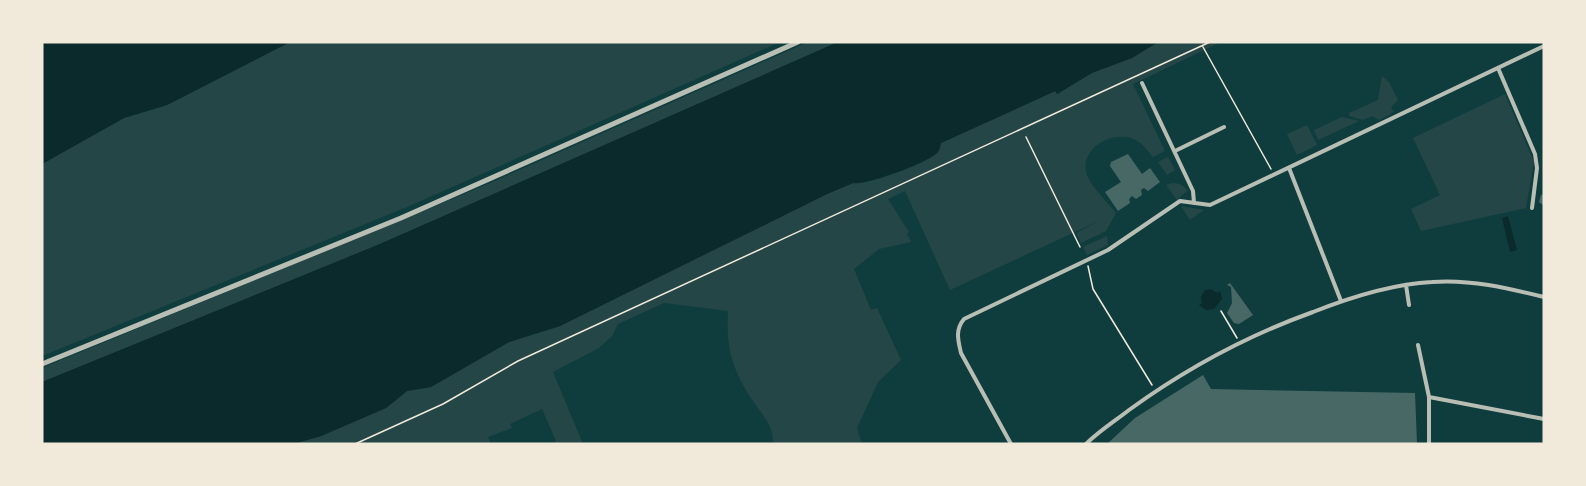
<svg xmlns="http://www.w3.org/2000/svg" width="1586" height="486" font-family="Signika,sans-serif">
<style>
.green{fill:#244646}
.water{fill:#0a2a2b}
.building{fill:#486865}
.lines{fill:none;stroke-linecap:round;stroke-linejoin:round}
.path{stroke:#f1e9da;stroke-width:1.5}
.minor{stroke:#b8beb3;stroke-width:4}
.tertiary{stroke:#b8beb3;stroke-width:5}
</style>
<rect width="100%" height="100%" fill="#0f3d3e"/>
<path class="green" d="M290 42H780L407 207 42 356V164L124 118 167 105Z
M808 42H838L380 244 42 382V368L481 187Z
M1158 42H1221L1133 84 1165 151 1153 157C1149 153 1145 146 1140 143 1120 126 1077 146 1087 175 1092 188 1107 202 1116 213L1106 231 1081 243 1076 233 1101 220 950 290 905 191 888 199 909 232 907 234 911 242 879 249 854 269 871 310 877 308 901 360 878 382 857 428 862 444H773C774 423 759 412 749 395 731 366 726 345 728 311L664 303 618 324 612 336 599 348 553 372 583 444H553L556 441 542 409 510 424 512 428 488 437 491 444H293L321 436 386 408 407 391 431 387 509 342 560 326 827 194 853 183C864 186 925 165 933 155 936 152 939 147 941 143L1056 91 1058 94 1092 72 1132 58Z
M1382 76 1389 82 1398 100 1391 107 1394 112 1379 120 1372 116 1363 120 1349 116V113L1378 100Z
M1505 94 1534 162 1526 208 1421 231 1411 209 1440 195 1413 138Z
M1342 117 1359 121 1318 140 1314 130Z
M1307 125 1317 145 1297 155 1287 134Z
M1168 157 1175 170 1167 175 1158 162Z
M1173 183 1180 184 1188 190 1177 200 1166 185Z
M1181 206 1204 210 1190 220Z
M1107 236 1108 245 1087 255 1083 247Z"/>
<path class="water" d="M42 42H290L167 105 124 118 42 164Z
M838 42H1158L1132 58 1092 73 1057 94 1055 91 941 143C940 147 940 149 938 152 930 162 863 186 853 183L827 194 560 326 509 342 431 387 407 391 386 408 321 436 293 444H42V382L380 244Z
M1508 216 1517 250 1510 252 1502 218Z
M1211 289 1217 293 1220 291 1222 299 1214 309 1206 310 1199 305 1202 303 1201 297 1205 290Z"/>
<path class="building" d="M1128 154 1142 174 1150 168 1160 182 1148 191 1144 188 1141 190 1142 195 1136 199 1132 196 1129 199 1130 203 1118 211 1105 192 1121 182 1110 166 1111 162Z
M1544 194V206L1539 202 1541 195Z
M1230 283 1253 315 1239 324 1234 323 1227 313 1232 303 1231 287 1227 285Z
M1203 375 1211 389 1415 393 1417 444H1107L1135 418Z"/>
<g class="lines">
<path class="path" d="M1203 47 1271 169
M1026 137 1080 247
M1088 266 1093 289 1152 385
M1221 311 1237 338
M355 444 443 404 518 361 1210 42"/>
<path class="minor" d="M1498 68 1535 154 1537 168 1532 208
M1142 83 1193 191 1194 203
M1175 151 1224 127
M1289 168 1341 301
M1406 285 1409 305
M1418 345 1429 397V444
M1429 397 1544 419
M1011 444 961 353C958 340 955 330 964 319L1108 250 1180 201 1210 205 1544 46
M1086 444C1099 431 1115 421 1129 410 1187 368 1246 336 1313 312 1351 297 1391 284 1432 282 1470 279 1507 288 1544 297"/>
<path class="tertiary" d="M42 364 401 218 798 42"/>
</g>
<rect width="1586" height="486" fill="none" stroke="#f1e9da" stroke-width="87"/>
</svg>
